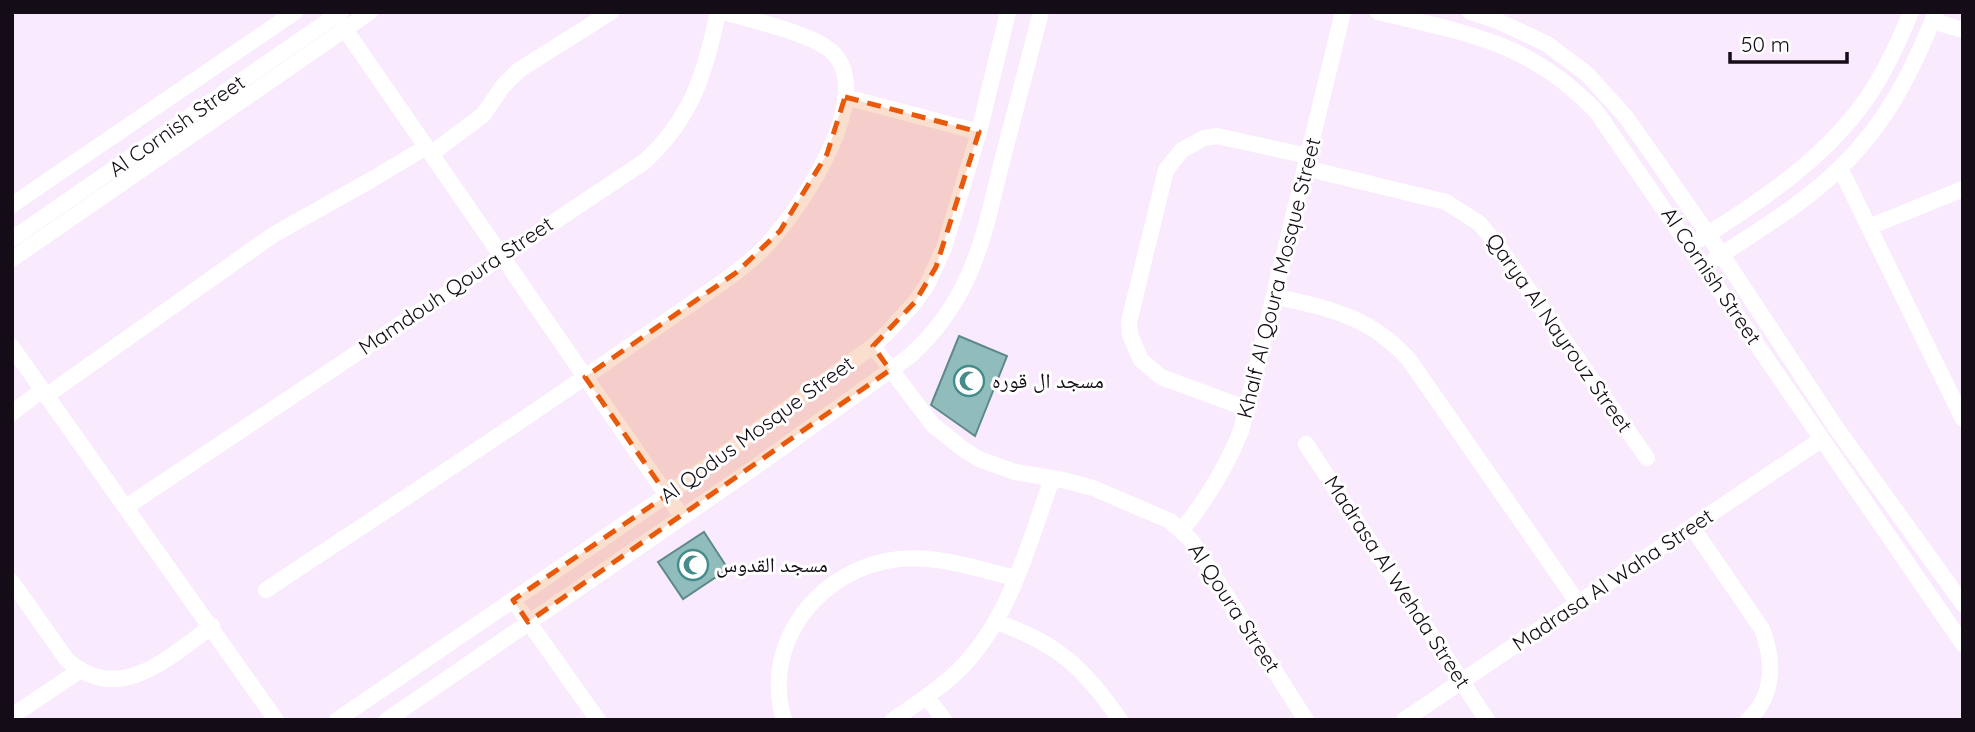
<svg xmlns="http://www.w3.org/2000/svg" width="1975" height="732" font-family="Quicksand,'Noto Naskh Arabic',sans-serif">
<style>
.building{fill:#90bdbc;stroke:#5e8988;stroke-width:2}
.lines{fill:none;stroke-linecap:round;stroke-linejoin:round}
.minor{stroke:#fff;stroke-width:16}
.marked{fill:#e8590c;fill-opacity:0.2;stroke:#e8590c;stroke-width:5;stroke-dasharray:14 9;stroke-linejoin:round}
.labels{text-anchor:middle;stroke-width:6;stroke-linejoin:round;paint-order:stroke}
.street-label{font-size:21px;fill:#140c16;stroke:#fefefe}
.poi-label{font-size:21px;fill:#140c16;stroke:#fefefe;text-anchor:start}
</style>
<rect width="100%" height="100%" fill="#f9ebfd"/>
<path class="building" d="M959 336 1007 356 975 436 931 405Z
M704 532 728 569 683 599 658 562Z"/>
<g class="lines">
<path class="minor" d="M333 12 682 517
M1378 12C1469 34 1528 41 1596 111L1963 644
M1470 12 1498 21 1547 44 1587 74 1626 117 1708 234 1837 429 1963 604
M1932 21 1963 30
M845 97 979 132
M431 154 483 115 503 86 519 70 611 12
M1305 168 1446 202 1479 223 1496 243 1647 458
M1840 168 1963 419
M12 205 295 12
M1869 227 1963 189
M12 239 341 12
M1700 239C1763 200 1833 153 1873 89 1888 65 1900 39 1911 12
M12 259 370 12
M1715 259C1757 231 1805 203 1841 167 1886 124 1913 70 1936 12
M1274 296C1330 309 1371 316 1410 361L1578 603
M873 346 933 425 963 449 979 459 1015 472 1063 480 1093 488 1170 521 1191 540 1306 720
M12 347 276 720
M46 396 273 235 371 180 426 147
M1248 409 1161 377 1141 360 1130 335 1129 322 1166 170 1182 150 1204 138 1217 136 1308 156
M12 413 42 390
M1306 444 1487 720
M126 507 644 162C692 118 705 74 718 12
M1692 527 1762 629C1774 660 1775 695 1748 720
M1182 530C1207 499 1226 468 1241 431L1343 12
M12 582 67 660C119 706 168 658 212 626
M266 590C382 513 499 437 614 357 642 338 669 319 697 300 719 285 741 270 760 252 795 218 874 103 836 56 819 34 752 21 724 12
M513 600 598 720
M996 622C1058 643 1084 668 1120 720
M927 697 944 720
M12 716 79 671
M337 720 667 495 873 346 888 332 915 302 927 285 944 248 979 132 1008 12
M387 720 758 465 910 356C974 297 983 238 1003 157 1016 109 1028 61 1041 12
M784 720C760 642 821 567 899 559 938 555 978 569 1016 578
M893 720C915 705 938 690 958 671 1010 620 1028 545 1052 479
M1404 720 1822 439"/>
</g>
<path class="marked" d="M845 97 979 132 936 267 915 302 873 346 890 370 528 622 513 600 667 495 585 377 737 272 780 231 827 154Z"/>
<defs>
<g id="mosque-ring" transform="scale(1.575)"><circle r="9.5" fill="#fefefe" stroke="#448c8b" stroke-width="1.5"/><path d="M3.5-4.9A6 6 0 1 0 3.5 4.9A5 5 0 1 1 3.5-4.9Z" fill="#448c8b"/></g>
</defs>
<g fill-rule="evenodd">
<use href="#mosque-ring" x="969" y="381"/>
<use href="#mosque-ring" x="693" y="565"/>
</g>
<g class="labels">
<g class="street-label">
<text transform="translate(177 126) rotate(-35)" y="7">Al Cornish Street</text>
<text transform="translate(1711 276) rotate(56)" y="7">Al Cornish Street</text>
<text transform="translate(1279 278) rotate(-76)" y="7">Khalf Al Qoura Mosque Street</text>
<text transform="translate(456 286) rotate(-34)" y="7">Mamdouh Qoura Street</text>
<text transform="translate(1559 333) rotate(55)" y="7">Qarya Al Nayrouz Street</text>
<text transform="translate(757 430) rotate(-36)" y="7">Al Qodus Mosque Street</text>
<text transform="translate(1613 580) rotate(-34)" y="7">Madrasa Al Waha Street</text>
<text transform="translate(1397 582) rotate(57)" y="7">Madrasa Al Wehda Street</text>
<text transform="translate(1234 608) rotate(57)" y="7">Al Qoura Street</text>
</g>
<g class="poi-label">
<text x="992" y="388">مسجد ال قوره</text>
<text x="716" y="572">مسجد القدوس</text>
</g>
</g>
<rect width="1975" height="732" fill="none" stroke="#140c16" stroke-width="28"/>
<path d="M1730 52v10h117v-10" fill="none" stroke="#140c16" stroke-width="3.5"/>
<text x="1741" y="52" font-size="21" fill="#140c16" stroke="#fefefe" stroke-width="5" paint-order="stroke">50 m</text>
</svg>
